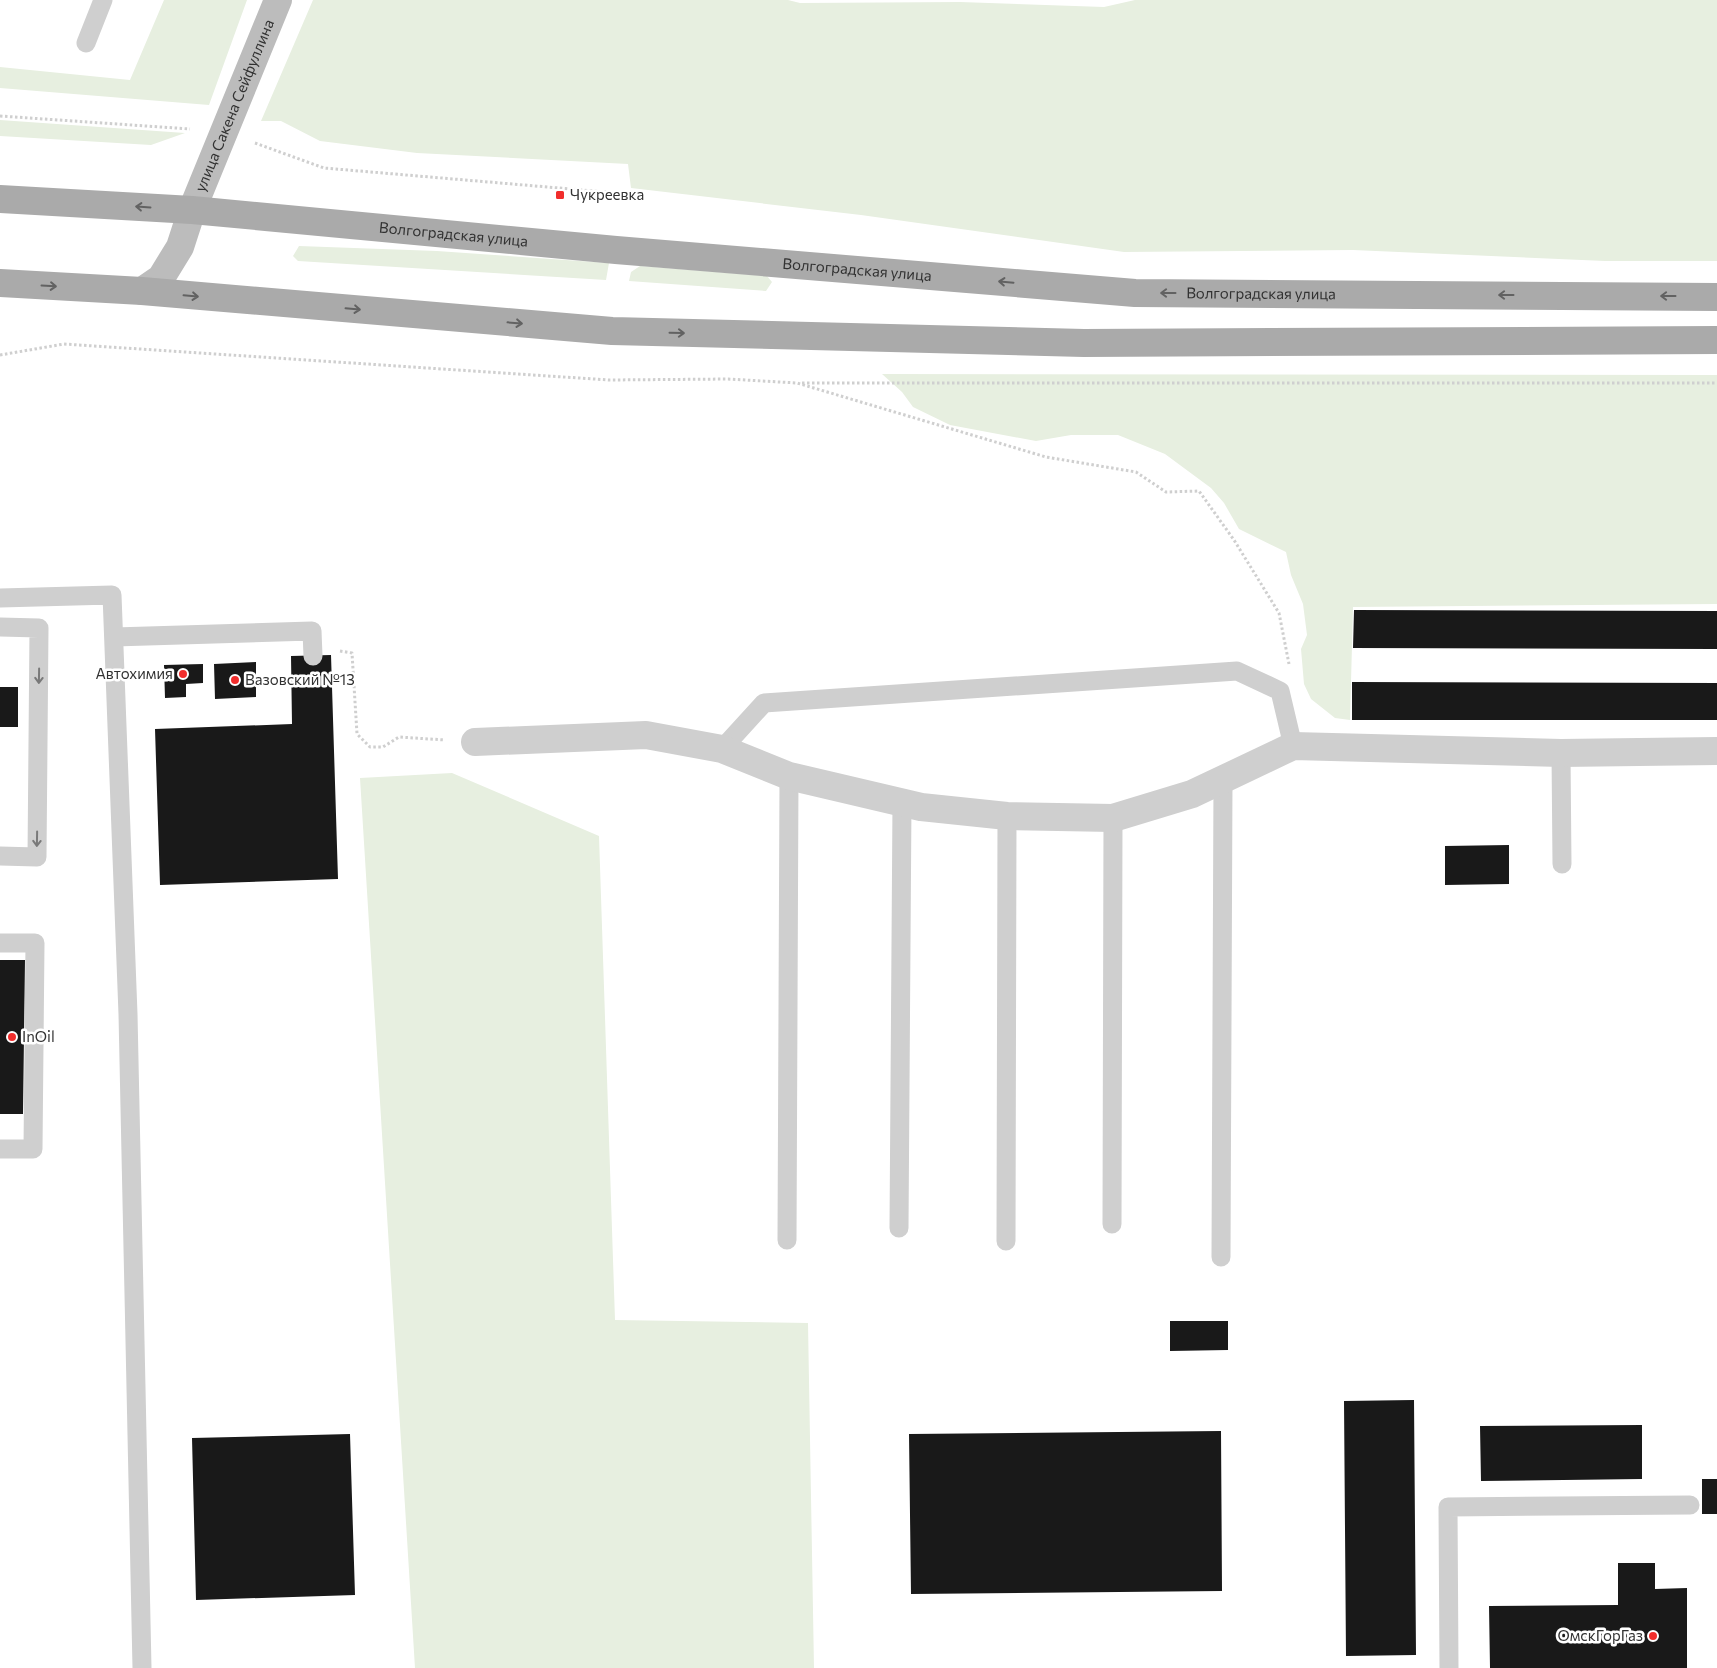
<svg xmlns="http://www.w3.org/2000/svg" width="1717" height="1668" font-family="Commissioner,sans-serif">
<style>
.green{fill:#e7efe0}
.building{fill:#191919}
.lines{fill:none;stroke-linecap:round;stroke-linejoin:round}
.path{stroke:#cfcfcf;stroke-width:3;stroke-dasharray:2.5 2.5;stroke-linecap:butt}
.service{stroke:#cfcfcf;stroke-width:19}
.minor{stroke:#cfcfcf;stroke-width:28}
.secondary{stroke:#bcbcbc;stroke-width:28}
.primary{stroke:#aaa;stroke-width:28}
.oneway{stroke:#626262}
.oneway2{stroke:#797979}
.poi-dot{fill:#f12d2c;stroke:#fff;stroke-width:2}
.labels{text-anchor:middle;stroke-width:5;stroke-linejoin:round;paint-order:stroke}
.street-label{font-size:15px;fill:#323232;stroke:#fff}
.poi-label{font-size:15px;fill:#323232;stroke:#fff;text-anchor:start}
</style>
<rect width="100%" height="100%" fill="#fff"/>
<path class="green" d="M164 0H247L209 105 0 88V67L130 80Z
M313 0H788L800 3 960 2 1104 7 1135 0H1717V261H1605L1353 250 1124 252 861 215 631 188 628 164 417 153 320 141 281 121H261Z
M0 120 185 133 151 145 0 136Z
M299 246 437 251 609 263 606 280 298 261 293 256Z
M640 266 767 276 772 282 766 291 629 281 631 272Z
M882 374 1717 375V604L1353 607 1350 720 1335 718 1311 699 1304 684 1301 649 1307 635 1303 604 1291 575 1286 552 1239 529 1224 503 1211 488 1165 454 1118 435H1071L1036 441 950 425 913 407 902 392Z
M452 773 599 836 615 1320 808 1323 814 1668H415L360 778Z"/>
<path class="building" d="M1354 610 1717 611V649L1353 648Z
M331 655 338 879 160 885 155 729 292 724 291 656Z
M256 662V697L215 699 214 664Z
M203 664V683L186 684V697L165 698 164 665Z
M1352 682 1717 683V720H1352Z
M0 687H18V727H0Z
M1509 845V884L1445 885V846Z
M0 960H25L23 1114H0Z
M1170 1321H1228V1350L1170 1351Z
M1414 1400 1416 1655 1346 1656 1344 1401Z
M1642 1425V1479L1481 1481 1480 1426Z
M1221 1431 1222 1591 911 1594 909 1434Z
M350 1434 355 1595 196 1600 192 1438Z
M1702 1479H1717V1514H1702Z
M1618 1563H1655V1589L1687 1588V1668H1490L1489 1606 1618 1605Z"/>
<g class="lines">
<path class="path" d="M0 116 190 129
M255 143 324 168 618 193
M0 355 64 344 609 380 728 379 797 383 1046 457 1136 472 1166 492 1199 491 1234 540 1279 613 1289 664
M802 383H1717
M340 651 352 653 357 734 370 747H383L399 737 445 740"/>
<path class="service" d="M86 43 103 0
M0 598 112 595 128 1014 142 1668
M0 627 39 628 37 857 0 856
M114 637 312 631 313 656
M722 749 764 703 1237 671 1280 691 1293 746
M1561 753 1562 864
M0 943H35L33 1149H0
M1112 1224 1113 818
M899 1228 902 802
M787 1240 789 776
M1006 1241 1007 816
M1221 1257 1223 780
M1449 1668 1448 1507 1690 1505"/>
<path class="minor" d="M475 742 646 735 722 749 789 776 921 807 1007 816 1113 818 1192 794 1293 746 1561 753 1717 751"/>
<path class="secondary" id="s1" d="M142 291 161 278 180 247 192 210 278 0"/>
<g class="primary">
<path id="s2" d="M0 199 192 210 616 250 1135 293 1717 297"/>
<path d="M0 283 142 291 612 331 1084 343 1717 340"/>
</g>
</g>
<defs><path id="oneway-shaft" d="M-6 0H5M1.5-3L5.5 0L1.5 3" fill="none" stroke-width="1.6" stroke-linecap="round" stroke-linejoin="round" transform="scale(1.25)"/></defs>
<g class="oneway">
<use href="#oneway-shaft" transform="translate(143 207) rotate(-176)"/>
<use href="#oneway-shaft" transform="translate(1006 282) rotate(-175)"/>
<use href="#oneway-shaft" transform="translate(49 286) rotate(3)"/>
<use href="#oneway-shaft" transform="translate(1168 293) rotate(-180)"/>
<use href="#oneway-shaft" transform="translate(1506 295) rotate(-180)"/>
<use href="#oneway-shaft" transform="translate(191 296) rotate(5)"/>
<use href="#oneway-shaft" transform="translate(1668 296) rotate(-180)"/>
<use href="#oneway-shaft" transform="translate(353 309) rotate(5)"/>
<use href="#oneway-shaft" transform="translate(515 323) rotate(5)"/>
<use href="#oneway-shaft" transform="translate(677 333) rotate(1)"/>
</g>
<g class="oneway2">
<use href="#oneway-shaft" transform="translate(39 676) rotate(91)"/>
<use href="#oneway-shaft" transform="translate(37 839) rotate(91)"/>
</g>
<g class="poi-dot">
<rect x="555" y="190" width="10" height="10" rx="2.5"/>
<circle cx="183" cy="674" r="5"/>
<circle cx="235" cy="680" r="5"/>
<circle cx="12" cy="1037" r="5"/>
<circle cx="1653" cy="1636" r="5"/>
</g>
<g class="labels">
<g class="street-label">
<text dy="5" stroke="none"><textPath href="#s1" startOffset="211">улица Сакена Сейфуллина</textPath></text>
<text dy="5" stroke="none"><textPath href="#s2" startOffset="455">Волгоградская улица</textPath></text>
<text dy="5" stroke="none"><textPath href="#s2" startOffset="860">Волгоградская улица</textPath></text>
<text dy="5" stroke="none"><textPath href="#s2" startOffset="1265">Волгоградская улица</textPath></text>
</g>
<g class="poi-label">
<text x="570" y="200">Чукреевка</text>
<text x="173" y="679" text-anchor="end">Автохимия</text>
<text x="245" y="685">Вазовский №13</text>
<text x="22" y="1042">InOil</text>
<text x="1643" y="1641" text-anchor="end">ОмскГорГаз</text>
</g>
</g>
</svg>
